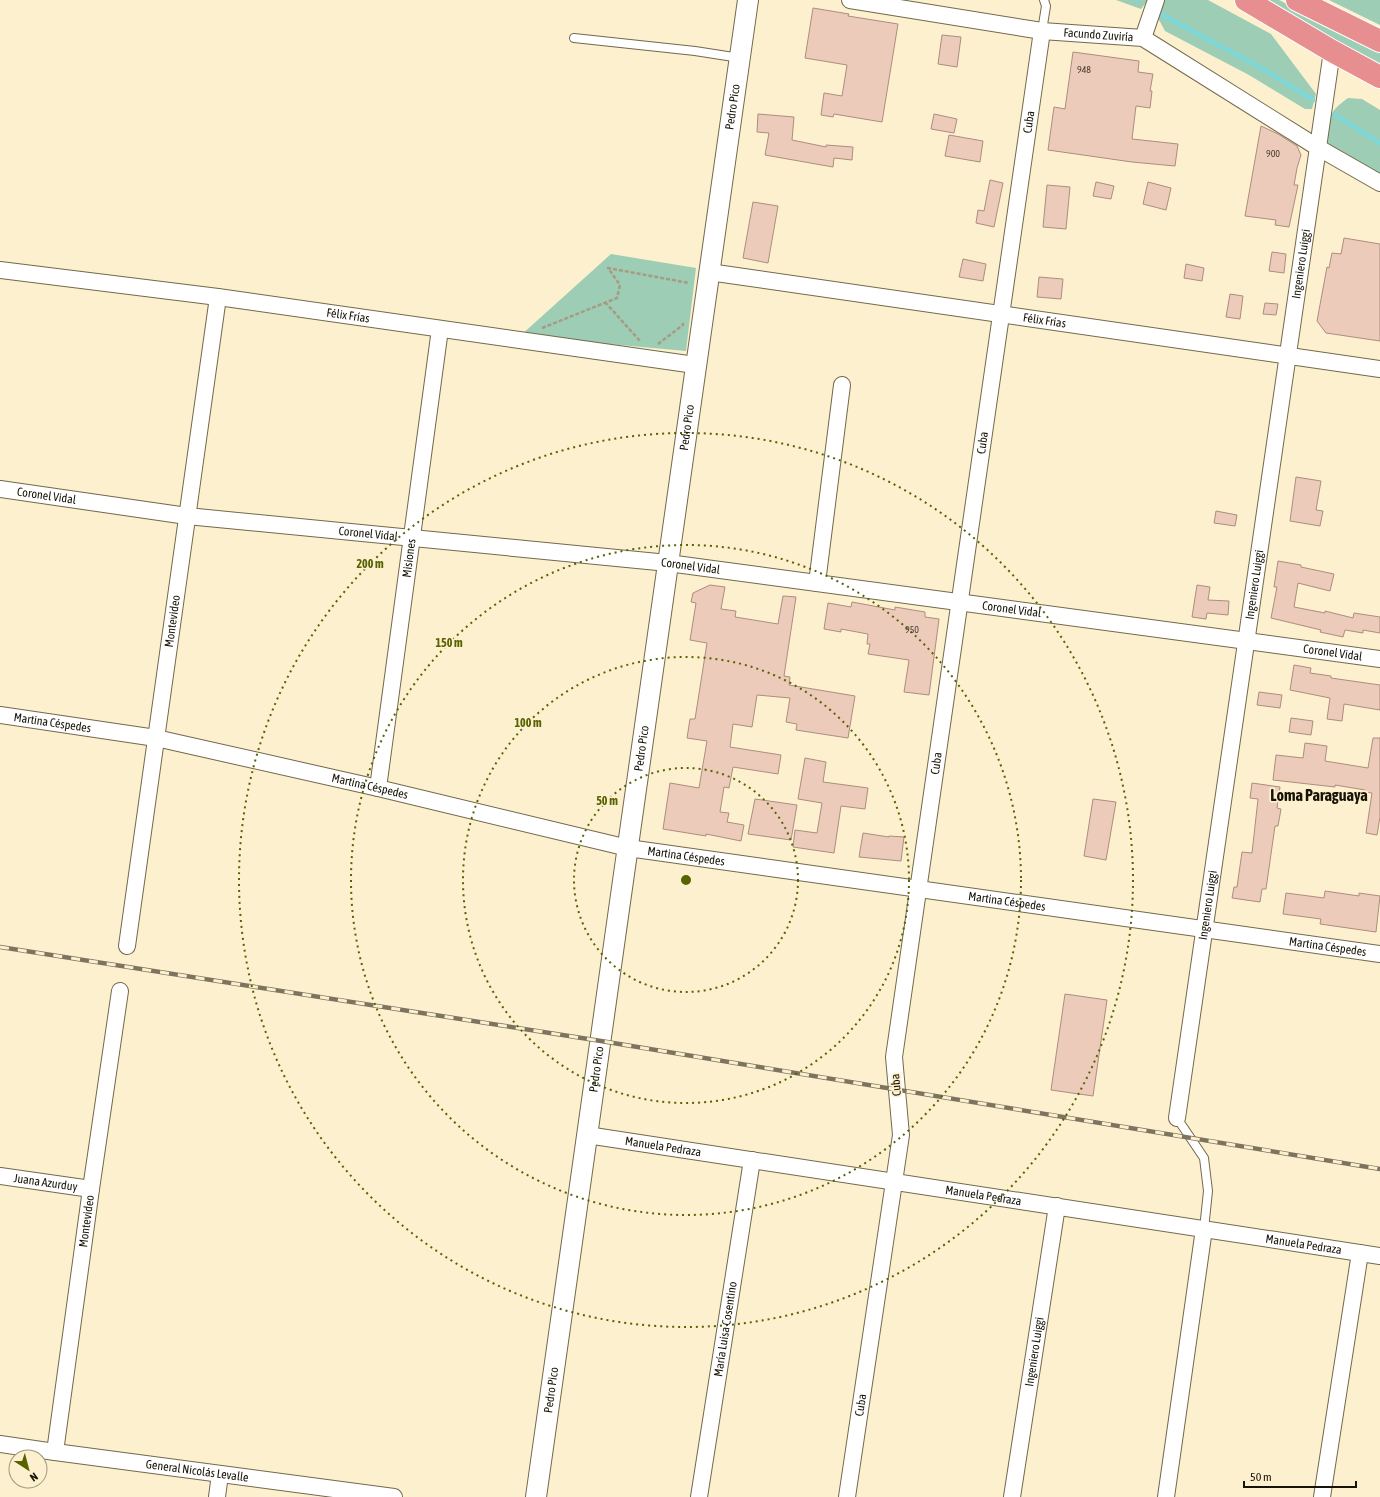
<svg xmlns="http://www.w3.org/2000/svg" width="1380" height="1497" font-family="'Asap Condensed',sans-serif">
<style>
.green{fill:#9dcdb4}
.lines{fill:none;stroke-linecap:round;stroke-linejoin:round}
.stream{stroke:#7ed7d8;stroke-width:4.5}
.building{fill:#edcbba;stroke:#ad8d7e}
.service-casing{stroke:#73684b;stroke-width:10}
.minor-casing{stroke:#73684b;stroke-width:18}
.tertiary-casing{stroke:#73684b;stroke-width:22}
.trunk-casing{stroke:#fff;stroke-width:24}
.path{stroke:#a59c83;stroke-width:2.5;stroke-dasharray:4 2;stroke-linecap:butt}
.service{stroke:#fff;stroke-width:8}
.minor{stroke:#fff;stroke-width:16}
.tertiary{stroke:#fff;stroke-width:20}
.trunk{stroke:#e68e90;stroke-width:22}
.rail-casing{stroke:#7c745f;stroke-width:4.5}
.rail{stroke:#fcf0ce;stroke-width:3;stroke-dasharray:9;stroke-linecap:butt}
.ring{fill:none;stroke:#576201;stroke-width:2;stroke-dasharray:2 4}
.labels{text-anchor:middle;stroke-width:3.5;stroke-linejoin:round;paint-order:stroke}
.number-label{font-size:10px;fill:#4c4134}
.street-label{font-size:12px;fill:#171307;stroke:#fcf0ce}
.district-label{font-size:16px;font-weight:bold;fill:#171307;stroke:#fcf0ce}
.centre{fill:#576201;stroke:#fcf0ce;stroke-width:2}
.ring-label{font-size:12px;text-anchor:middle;font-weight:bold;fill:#576201;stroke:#fcf0ce;stroke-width:3.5;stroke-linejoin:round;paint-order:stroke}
</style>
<rect width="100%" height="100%" fill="#fcf0ce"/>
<path class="green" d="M1116 0H1148L1141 9Z
M1164 0H1208L1271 34 1316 94 1312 109H1305L1249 75 1165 31 1158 18 1159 5Z
M1260 0H1279L1380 52V64Z
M1329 0H1380V25Z
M1348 98 1362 99 1380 110V176L1328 147C1329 121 1325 114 1348 98Z
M611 254 696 268 686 351 520 336Z"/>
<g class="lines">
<path class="stream" d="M1136 0H1137
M1159 13 1265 70 1313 100
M1335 115 1380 143"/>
</g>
<path class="building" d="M813 8 849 14 848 16 898 24 882 122 834 114 833 117 821 115 824 93 842 96 847 65 805 58Z
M942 35 961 37 957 67 938 64Z
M1073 52 1139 61 1138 72 1153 74 1150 91H1152L1150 108 1136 106 1132 139 1178 144 1175 166 1132 162 1048 150 1054 107 1065 109Z
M758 114 794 117 792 140 826 147V145L853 147 852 160 834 158 833 167 765 155 769 133 757 132Z
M934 114 957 119 954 133 931 129Z
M1261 126 1278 134 1297 146 1301 155 1297 168 1294 185H1298L1289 227 1275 225 1276 220 1245 216Z
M949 135 983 141 980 162 945 156Z
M990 180 1003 183 994 227 976 223 978 210 984 211Z
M1096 182 1114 186 1111 199 1093 196Z
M1148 182 1171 188 1166 210 1143 204Z
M1047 185 1070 187 1066 229 1043 227Z
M753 202 778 206 768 263 743 258Z
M1344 238 1380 244V341L1326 333 1317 321 1327 267 1329 268 1332 253 1341 254Z
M1272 252 1286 254 1284 273 1269 271Z
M963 259 986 264 983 281 959 277Z
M1186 264 1204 268 1202 281 1184 278Z
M1039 277 1063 279 1061 299 1037 297Z
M1230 294 1243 296 1240 319 1226 317Z
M1265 303 1278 304 1276 315 1263 314Z
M1296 477 1321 481 1316 510 1323 511 1320 526 1290 521Z
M1216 511 1237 515 1235 526 1214 523Z
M1278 561 1301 565V567L1334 574 1330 591 1298 583 1294 607 1325 613V611L1353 618 1354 613 1380 617V633L1363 630V633L1345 630 1343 637 1320 632 1321 630 1271 618 1277 587H1274Z
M710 585 725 587 721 609 736 611 735 617 778 624 783 596 796 597 784 676 790 677 789 685 855 696 848 738 796 730 797 724 786 722 790 698 757 695 752 727 733 724 730 747 781 755 778 774 733 767 729 788 724 787 720 812 729 813 727 822 744 825 741 841 706 834V836L663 829 670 783 699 788 707 741 687 738 690 719H695L707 643 690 640 696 603 691 602 693 593Z
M1197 585 1210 587 1208 600 1229 601 1228 615 1207 613 1206 619 1192 617Z
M852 602 895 610V607L925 612V617L939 619 929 695 904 692 909 660 868 654 870 644H867L868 634 841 629V632L824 629 828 603 851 607Z
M1294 665 1311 668 1310 673 1331 676V678L1380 685V710L1344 704 1342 721 1327 719 1330 698 1290 690Z
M1259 692 1282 695 1280 708 1257 705Z
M1291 718 1313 721 1311 735 1289 732Z
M1373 738H1380V817L1377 835 1366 833 1372 793 1365 792V790L1335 785V787L1273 780 1276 755 1303 758 1305 743 1327 746 1325 761 1368 768Z
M805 758 826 762 823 782 868 788 865 809 841 806 834 853 793 847 795 830 817 833 822 803 798 799Z
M1252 783 1280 787 1277 808 1281 809 1278 826H1275L1266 889H1262L1260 902 1232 898 1234 887H1237L1242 852 1252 853 1258 799 1250 798Z
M755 799 797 805 791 840 748 834Z
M1093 799 1116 802 1106 860 1084 856Z
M863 833 889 837V836L904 837 901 861 859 857Z
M1325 891 1359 896V893L1380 896 1376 932 1320 924 1321 919 1283 914 1286 893 1324 898Z
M1065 994 1107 1000 1093 1096 1051 1090Z"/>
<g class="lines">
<g class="service-casing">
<path id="service" d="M1042 31 1046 6 1044 0
M574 38 695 51 740 58
M1177 1118 1204 1158 1208 1191 1204 1229"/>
</g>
<g class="minor-casing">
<g id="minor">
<path id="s1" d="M850 0 1042 31 1143 38 1317 147 1380 183"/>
<path d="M1143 38 1156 0"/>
<path id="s2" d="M0 270 218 297 695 365"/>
<path id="s3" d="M709 272 1380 369"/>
<path id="s4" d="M0 489 187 516 668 563 1380 659"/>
<path d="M817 583 842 385"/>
<path id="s5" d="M0 715 156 738 378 788 628 848 1380 954"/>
<path id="s6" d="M378 788 440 329"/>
<path id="s7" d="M127 946 218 297"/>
<path id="s8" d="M1177 1118 1332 51"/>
<path id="s9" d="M587 1135 1380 1256"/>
<path id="s10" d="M0 1176 91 1189"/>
<path id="s11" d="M0 1444 55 1452 394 1497"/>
<path id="s12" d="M55 1452 91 1189 120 991"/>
<path d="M217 1497 220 1474"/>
<path id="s13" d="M699 1497 752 1160"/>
<path id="s14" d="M847 1497 901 1135 894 1057 1042 31"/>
<path id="s15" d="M1012 1497 1057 1206"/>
<path d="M1166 1497 1204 1229"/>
<path d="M1322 1497 1360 1253"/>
</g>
</g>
<g class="tertiary-casing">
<g id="tertiary">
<path id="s16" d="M536 1497C607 998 676 499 748 0"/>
</g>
</g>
<g class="trunk-casing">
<path id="trunk" d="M1246 0 1332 51 1380 77
M1297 0 1380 41"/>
</g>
<path class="path" d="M605 302 640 341
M542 328 617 298 620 285 608 268 689 283
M658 344 683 325V323"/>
<use href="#service" class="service"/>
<use href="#minor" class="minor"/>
<use href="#tertiary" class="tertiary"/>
<use href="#trunk" class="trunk"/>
<g class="rail-casing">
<path id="rail" d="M0 947 601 1041 1380 1169"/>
</g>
<use href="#rail" class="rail"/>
</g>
<g class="ring">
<circle cx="686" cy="880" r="112"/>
<circle cx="686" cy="880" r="223"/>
<circle cx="686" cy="880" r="335"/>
<circle cx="686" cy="880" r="447"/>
</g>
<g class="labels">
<g class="number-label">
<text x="1084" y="73">948</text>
<text x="1273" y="157">900</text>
<text x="912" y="633">950</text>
</g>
<g class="street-label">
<text dy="4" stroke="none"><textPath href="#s1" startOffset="251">Facundo Zuviría</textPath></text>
<text dy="4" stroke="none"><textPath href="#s16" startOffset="1404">Pedro Pico</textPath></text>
<text dy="4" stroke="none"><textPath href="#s14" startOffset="1389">Cuba</textPath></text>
<text dy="4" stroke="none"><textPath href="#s8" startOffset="863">Ingeniero Luiggi</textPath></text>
<text dy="4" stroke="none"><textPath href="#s2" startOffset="351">Félix Frías</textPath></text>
<text dy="4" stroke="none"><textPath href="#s3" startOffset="339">Félix Frías</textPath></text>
<text dy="4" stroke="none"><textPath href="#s16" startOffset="1080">Pedro Pico</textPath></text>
<text dy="4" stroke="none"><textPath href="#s14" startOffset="1065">Cuba</textPath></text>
<text dy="4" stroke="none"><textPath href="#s4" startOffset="47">Coronel Vidal</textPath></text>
<text dy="4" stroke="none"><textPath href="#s4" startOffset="371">Coronel Vidal</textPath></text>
<text dy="4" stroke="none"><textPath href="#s6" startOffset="232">Misiones</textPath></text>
<text dy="4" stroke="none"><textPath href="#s4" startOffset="695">Coronel Vidal</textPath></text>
<text dy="4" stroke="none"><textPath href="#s8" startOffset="539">Ingeniero Luiggi</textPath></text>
<text dy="4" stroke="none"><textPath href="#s4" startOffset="1019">Coronel Vidal</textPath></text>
<text dy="4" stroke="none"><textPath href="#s7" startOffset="328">Montevideo</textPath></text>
<text dy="4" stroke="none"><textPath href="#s4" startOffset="1343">Coronel Vidal</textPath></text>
<text dy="4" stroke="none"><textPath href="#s5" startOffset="53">Martina Céspedes</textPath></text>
<text dy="4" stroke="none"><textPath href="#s16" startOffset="756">Pedro Pico</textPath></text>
<text dy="4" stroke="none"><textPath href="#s14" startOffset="741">Cuba</textPath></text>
<text dy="4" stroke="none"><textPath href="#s5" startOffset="377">Martina Céspedes</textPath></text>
<text dy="4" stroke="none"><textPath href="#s5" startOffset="701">Martina Céspedes</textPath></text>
<text dy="4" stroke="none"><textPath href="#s5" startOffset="1025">Martina Céspedes</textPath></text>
<text dy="4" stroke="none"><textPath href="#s8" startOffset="215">Ingeniero Luiggi</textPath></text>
<text dy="4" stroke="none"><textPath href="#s5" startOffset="1349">Martina Céspedes</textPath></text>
<text dy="4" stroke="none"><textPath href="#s16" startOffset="432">Pedro Pico</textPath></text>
<text transform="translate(896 1085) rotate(-95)" y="4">Cuba</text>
<text dy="4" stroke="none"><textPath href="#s9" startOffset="77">Manuela Pedraza</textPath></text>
<text dy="4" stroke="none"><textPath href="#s10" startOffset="46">Juana Azurduy</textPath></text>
<text dy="4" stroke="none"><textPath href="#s9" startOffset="401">Manuela Pedraza</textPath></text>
<text dy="4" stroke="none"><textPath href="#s12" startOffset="233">Montevideo</textPath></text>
<text dy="4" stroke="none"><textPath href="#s9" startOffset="725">Manuela Pedraza</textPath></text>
<text dy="4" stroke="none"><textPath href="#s13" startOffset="170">María Luisa Cosentino</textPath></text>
<text dy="4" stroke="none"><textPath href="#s15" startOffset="147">Ingeniero Luiggi</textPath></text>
<text dy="4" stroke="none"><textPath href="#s16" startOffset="108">Pedro Pico</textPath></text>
<text dy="4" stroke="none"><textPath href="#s14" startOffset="93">Cuba</textPath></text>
<text dy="4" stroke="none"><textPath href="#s11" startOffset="199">General Nicolás Levalle</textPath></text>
</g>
<g class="district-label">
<text x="1319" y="801">Loma Paraguaya</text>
</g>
</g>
<circle cx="686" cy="880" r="6" class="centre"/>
<g class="ring-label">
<text x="370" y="568">200 m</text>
<text x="449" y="647">150 m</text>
<text x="528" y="727">100 m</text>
<text x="607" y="805">50 m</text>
</g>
<g transform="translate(28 1469) rotate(144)"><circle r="19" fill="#fcf0ce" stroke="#a0987e"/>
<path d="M0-3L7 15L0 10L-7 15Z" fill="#576201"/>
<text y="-6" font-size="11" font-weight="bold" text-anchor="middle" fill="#171307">N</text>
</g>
<path d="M1244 1481v6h112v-6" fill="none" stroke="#171307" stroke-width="2"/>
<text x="1250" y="1481" font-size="12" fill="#171307" stroke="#fcf0ce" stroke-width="3" paint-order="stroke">50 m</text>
</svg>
